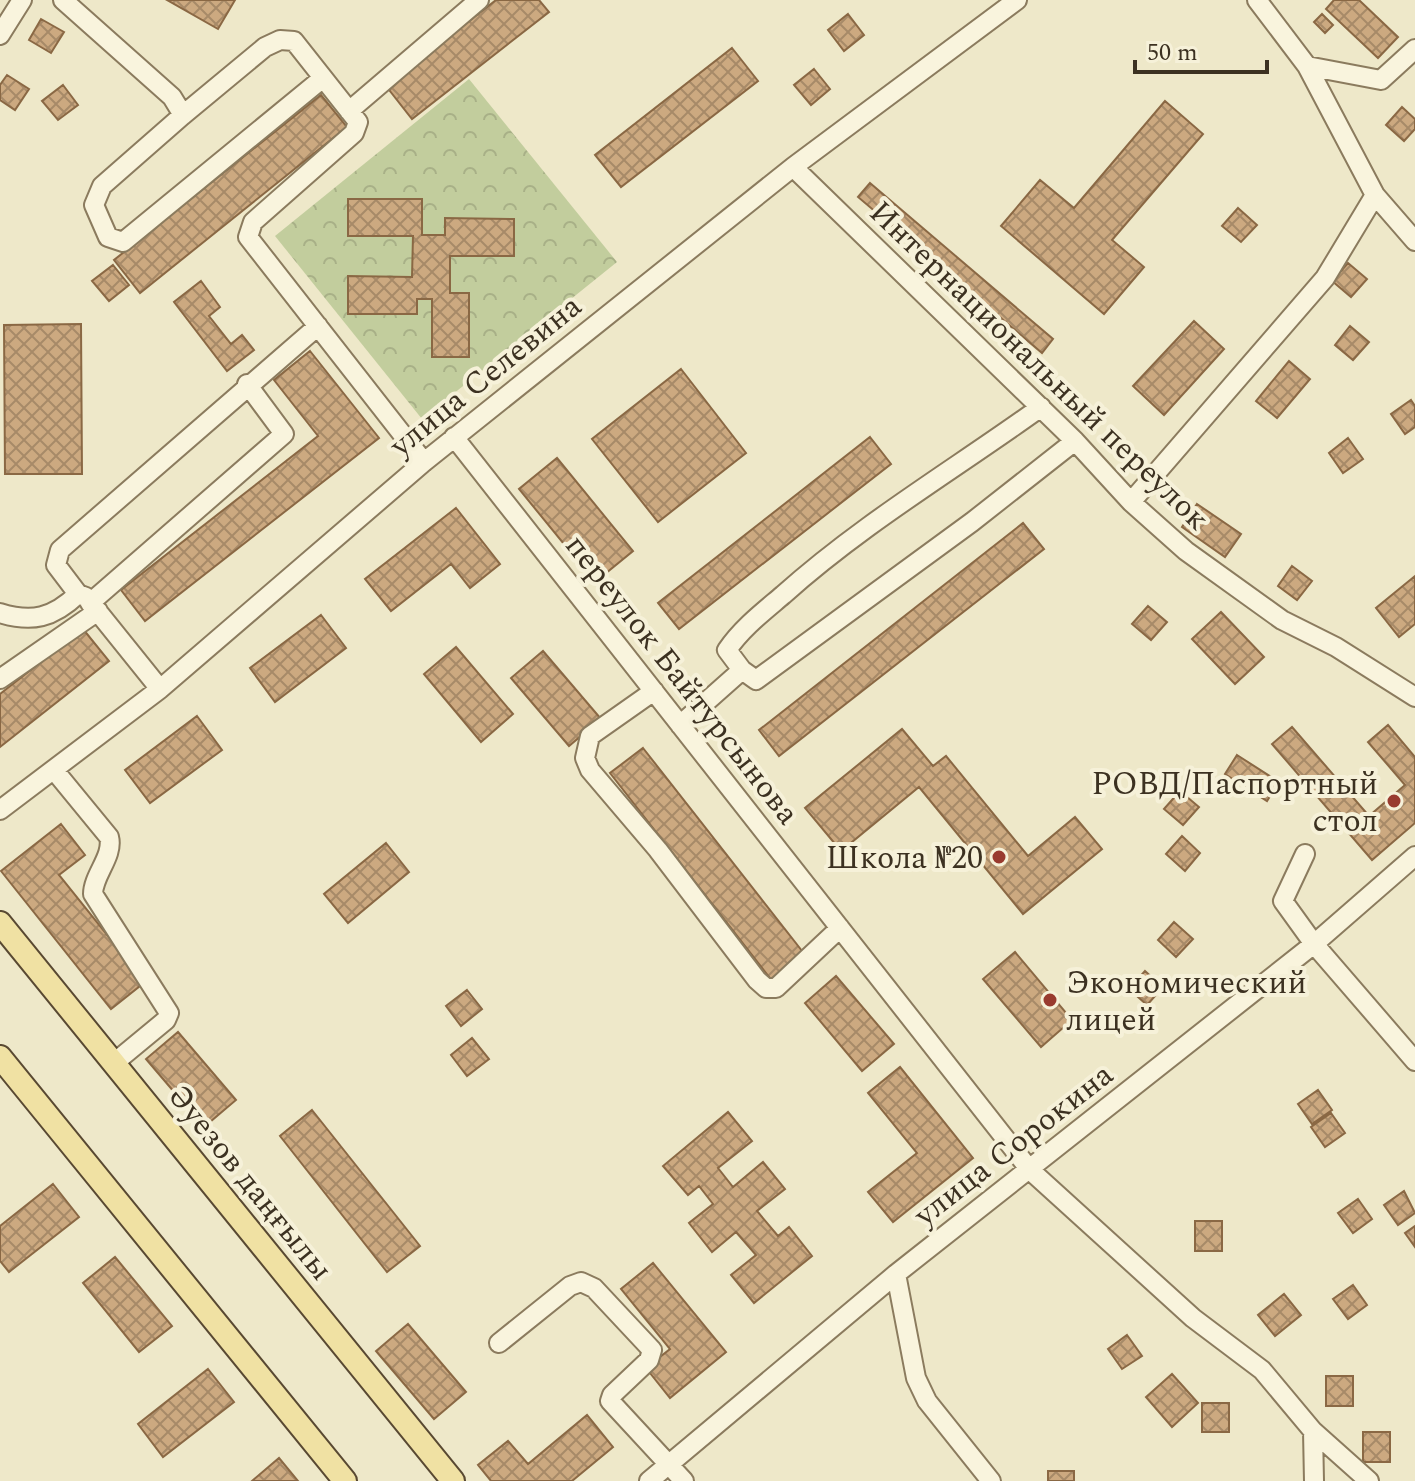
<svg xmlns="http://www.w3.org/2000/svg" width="1415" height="1481" font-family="Spectral,serif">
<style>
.forest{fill:url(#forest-crowns)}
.building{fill:url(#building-cross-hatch);stroke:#8a6844;stroke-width:2}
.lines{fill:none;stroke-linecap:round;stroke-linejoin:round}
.minor-casing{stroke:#8b7b5e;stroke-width:22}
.major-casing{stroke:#594932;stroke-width:26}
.minor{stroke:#f9f4dd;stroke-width:18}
.major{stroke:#f0e1a3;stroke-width:22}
.poi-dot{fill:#993b2f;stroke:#f6f1d9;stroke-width:3}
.labels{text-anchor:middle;stroke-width:8;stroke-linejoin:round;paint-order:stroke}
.street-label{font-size:32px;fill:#3c3121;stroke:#f6f1d9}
.poi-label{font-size:32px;fill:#3c3121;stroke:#f6f1d9;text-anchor:end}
</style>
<defs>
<pattern id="forest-crowns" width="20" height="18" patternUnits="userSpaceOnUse" patternTransform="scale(2)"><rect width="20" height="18" fill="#c2cd9d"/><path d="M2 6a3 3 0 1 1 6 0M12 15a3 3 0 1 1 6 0" fill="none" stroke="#a8b087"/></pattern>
<pattern id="building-cross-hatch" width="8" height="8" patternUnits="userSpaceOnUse" patternTransform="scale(2)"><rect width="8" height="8" fill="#cca980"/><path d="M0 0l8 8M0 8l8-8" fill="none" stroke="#a78a68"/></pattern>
</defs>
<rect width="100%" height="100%" fill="#eee8c9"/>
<path class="forest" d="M469 79 617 262 422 419 275 236Z"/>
<path class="building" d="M167 0H235L218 29Z
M496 0H539L549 12 412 119 386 86Z
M1334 0H1359L1398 37 1378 58 1326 9Z
M848 14 864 35 844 51 828 30Z
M1322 14 1333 25 1325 33 1314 22Z
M41 19 64 32 51 53 29 40Z
M732 48 758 81 621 187 595 155Z
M814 69 830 89 811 105 794 85Z
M7 75 29 89 15 110 0 100V85Z
M63 85 78 105 58 120 42 101Z
M321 95 347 127 140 293 114 260Z
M1165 101 1203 134 1112 240 1144 267 1104 314 1001 226 1040 180 1074 208Z
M1402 107 1415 119V129L1404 141 1386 125Z
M870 183 1053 339 1042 353 858 197Z
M348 199H422V235H445V218L514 219V256H450V293H469V357H432V299H417V314H348V276L412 277 413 236H348Z
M1238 208 1257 225 1241 242 1222 226Z
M1348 263 1367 279 1351 297 1332 281Z
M113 265 129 285 109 301 92 281Z
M201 281 220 307 209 316 231 344 242 335 254 350 227 371 174 302Z
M1194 321 1224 349 1164 415 1133 386Z
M81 324 82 474H5L4 325Z
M1350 326 1369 342 1353 360 1335 345Z
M310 351 379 438 145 621 121 590 318 436 274 380Z
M1289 361 1310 379 1277 418 1256 401Z
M681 369 746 453 658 522 592 439Z
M1411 400 1415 406V427L1405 434 1391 414Z
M870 437 891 464 679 629 658 603Z
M1348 438 1363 459 1343 473 1329 453Z
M557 458 633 551 595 582 519 489Z
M1197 504 1241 534 1225 557 1182 527Z
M456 508 500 564 470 588 451 564 391 611 365 579Z
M1023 523 1044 549 779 756 759 730Z
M1292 566 1312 581 1297 600 1278 586Z
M1415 576V624L1399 637 1376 608Z
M1148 606 1167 622 1151 640 1132 624Z
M1221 612 1264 657 1235 684 1192 639Z
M321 615 346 648 275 702 250 668Z
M83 629 109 661 0 747V694Z
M456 647 513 714 481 742 424 674Z
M543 651 601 719 569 746 511 678Z
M197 716 222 750 150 803 125 770Z
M1388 725 1415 757V823L1372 860 1272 744 1292 727 1369 816 1405 785 1368 742Z
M902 729 933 766 946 756 1028 856 1075 817 1102 849 1023 914 919 787 841 851 805 808Z
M643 748 806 956 773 982 610 773Z
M1237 755 1279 782 1267 801 1225 774Z
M1180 791 1199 807 1183 825 1164 809Z
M61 824 85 855 59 875 145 982 111 1009 1 871Z
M1182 836 1200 853 1185 871 1166 854Z
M386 843 409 872 348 923 324 894Z
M1174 922 1193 939 1176 957 1158 940Z
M1015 952 1072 1020 1041 1047 983 979Z
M1145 971 1163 987 1147 1005 1129 989Z
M836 976 894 1044 862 1071 805 1003Z
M467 990 482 1009 461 1026 446 1006Z
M178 1032 236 1100 204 1127 146 1059Z
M472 1038 489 1059 467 1076 451 1055Z
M900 1067 973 1158 893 1222 868 1192 917 1153 868 1093Z
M1318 1090 1332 1110 1312 1124 1298 1104Z
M312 1110 420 1246 387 1272 280 1136Z
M728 1112 752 1141 718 1168 733 1187 763 1162 785 1189 757 1211 778 1236 789 1227 812 1256 754 1303 731 1275 756 1255 736 1232 712 1252 689 1223 713 1204 699 1186 688 1195 663 1166Z
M1331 1113 1345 1133 1325 1147 1311 1127Z
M53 1184 79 1217 9 1272 0 1261V1226Z
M1404 1191 1415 1213 1398 1225 1384 1205Z
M1358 1199 1372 1219 1353 1233 1338 1213Z
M1195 1221H1222V1251H1195Z
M1415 1226V1247L1405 1233Z
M115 1257 172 1326 139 1352 83 1283Z
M653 1263 726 1352 670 1398 646 1368 670 1349 621 1289Z
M1353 1285 1367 1305 1348 1319 1333 1299Z
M1284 1294 1301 1315 1275 1336 1258 1315Z
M408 1324 466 1392 434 1419 376 1351Z
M1127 1335 1142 1356 1122 1369 1108 1349Z
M208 1369 234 1402 163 1457 138 1424Z
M1172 1374 1198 1403 1172 1427 1146 1397Z
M1326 1376H1353V1406H1326Z
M1202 1403H1229V1432H1202Z
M587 1415 613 1447 572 1481H491L478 1465 508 1441 528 1464Z
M1363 1432H1390V1462H1363Z
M279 1458 298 1481H252Z
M1048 1471H1074V1481H1048Z"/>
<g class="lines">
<g class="minor-casing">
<path id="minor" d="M63 0 172 97 183 115 265 47 280 40 294 41 358 122 354 133 253 222 248 237 424 462
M1257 0 1307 66 1375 195 1415 241
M0 35 22 0
M1307 66 1381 80 1415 49
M349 111 479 0
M183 115 102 186 94 205 108 237 123 242 323 78
M793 167 1075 441 1131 502 1186 551 1282 620 1336 647 1415 697
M454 437 1030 1170 1193 1318 1262 1370 1313 1431 1369 1481
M1131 502 1325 278 1375 195
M78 594 56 565 60 550 318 326
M90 603 284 434 247 384
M0 613C32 623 53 618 78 594L86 597 160 689
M742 670 727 650C742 628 763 612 783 595 862 524 955 469 1041 407
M0 679 98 611
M654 691 590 736 585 758 590 770 658 850 757 980 766 988H776L840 928
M680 725 742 670 756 680 972 522 1075 441
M54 770 109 837C114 856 93 875 93 894L169 1013 166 1020 114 1063
M0 810 160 689 424 462 793 167 1017 0
M1305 854 1283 901 1314 944 1415 1061
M896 1274 916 1378 927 1401 991 1481
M499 1343 570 1286 581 1282 594 1288 652 1350 649 1360 612 1395 610 1401 684 1481
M1313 1431 1314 1481
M649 1481 896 1274 1314 944 1415 856"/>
</g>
<g class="major-casing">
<path id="major" d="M0 923 453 1481
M0 1057 345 1481"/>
</g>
<use href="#minor" class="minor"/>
<use href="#major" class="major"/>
</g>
<g class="poi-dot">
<circle cx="1394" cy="801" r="8"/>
<circle cx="999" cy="857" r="8"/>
<circle cx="1050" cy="1000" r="8"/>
</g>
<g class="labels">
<g class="street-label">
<text transform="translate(1040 365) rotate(44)" y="11">Интернациональный переулок</text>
<text transform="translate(485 375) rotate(-39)" y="11">улица Селевина</text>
<text transform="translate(683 679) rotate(52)" y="11">переулок Байтурсынова</text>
<text transform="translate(1013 1144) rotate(-38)" y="11">улица Сорокина</text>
<text transform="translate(251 1182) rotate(51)" y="11">Әуезов даңғылы</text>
</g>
<g class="poi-label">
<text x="1378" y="794">РОВД/Паспортный<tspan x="1378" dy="37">стол</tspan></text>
<text x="983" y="868">Школа №20</text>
<text x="1066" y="993" text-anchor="start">Экономический<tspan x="1066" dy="37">лицей</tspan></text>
</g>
</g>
<path d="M1135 60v12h132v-12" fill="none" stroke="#3c3121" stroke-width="4"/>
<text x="1147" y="60" font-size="24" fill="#3c3121" stroke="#f6f1d9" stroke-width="6" paint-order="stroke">50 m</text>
</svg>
